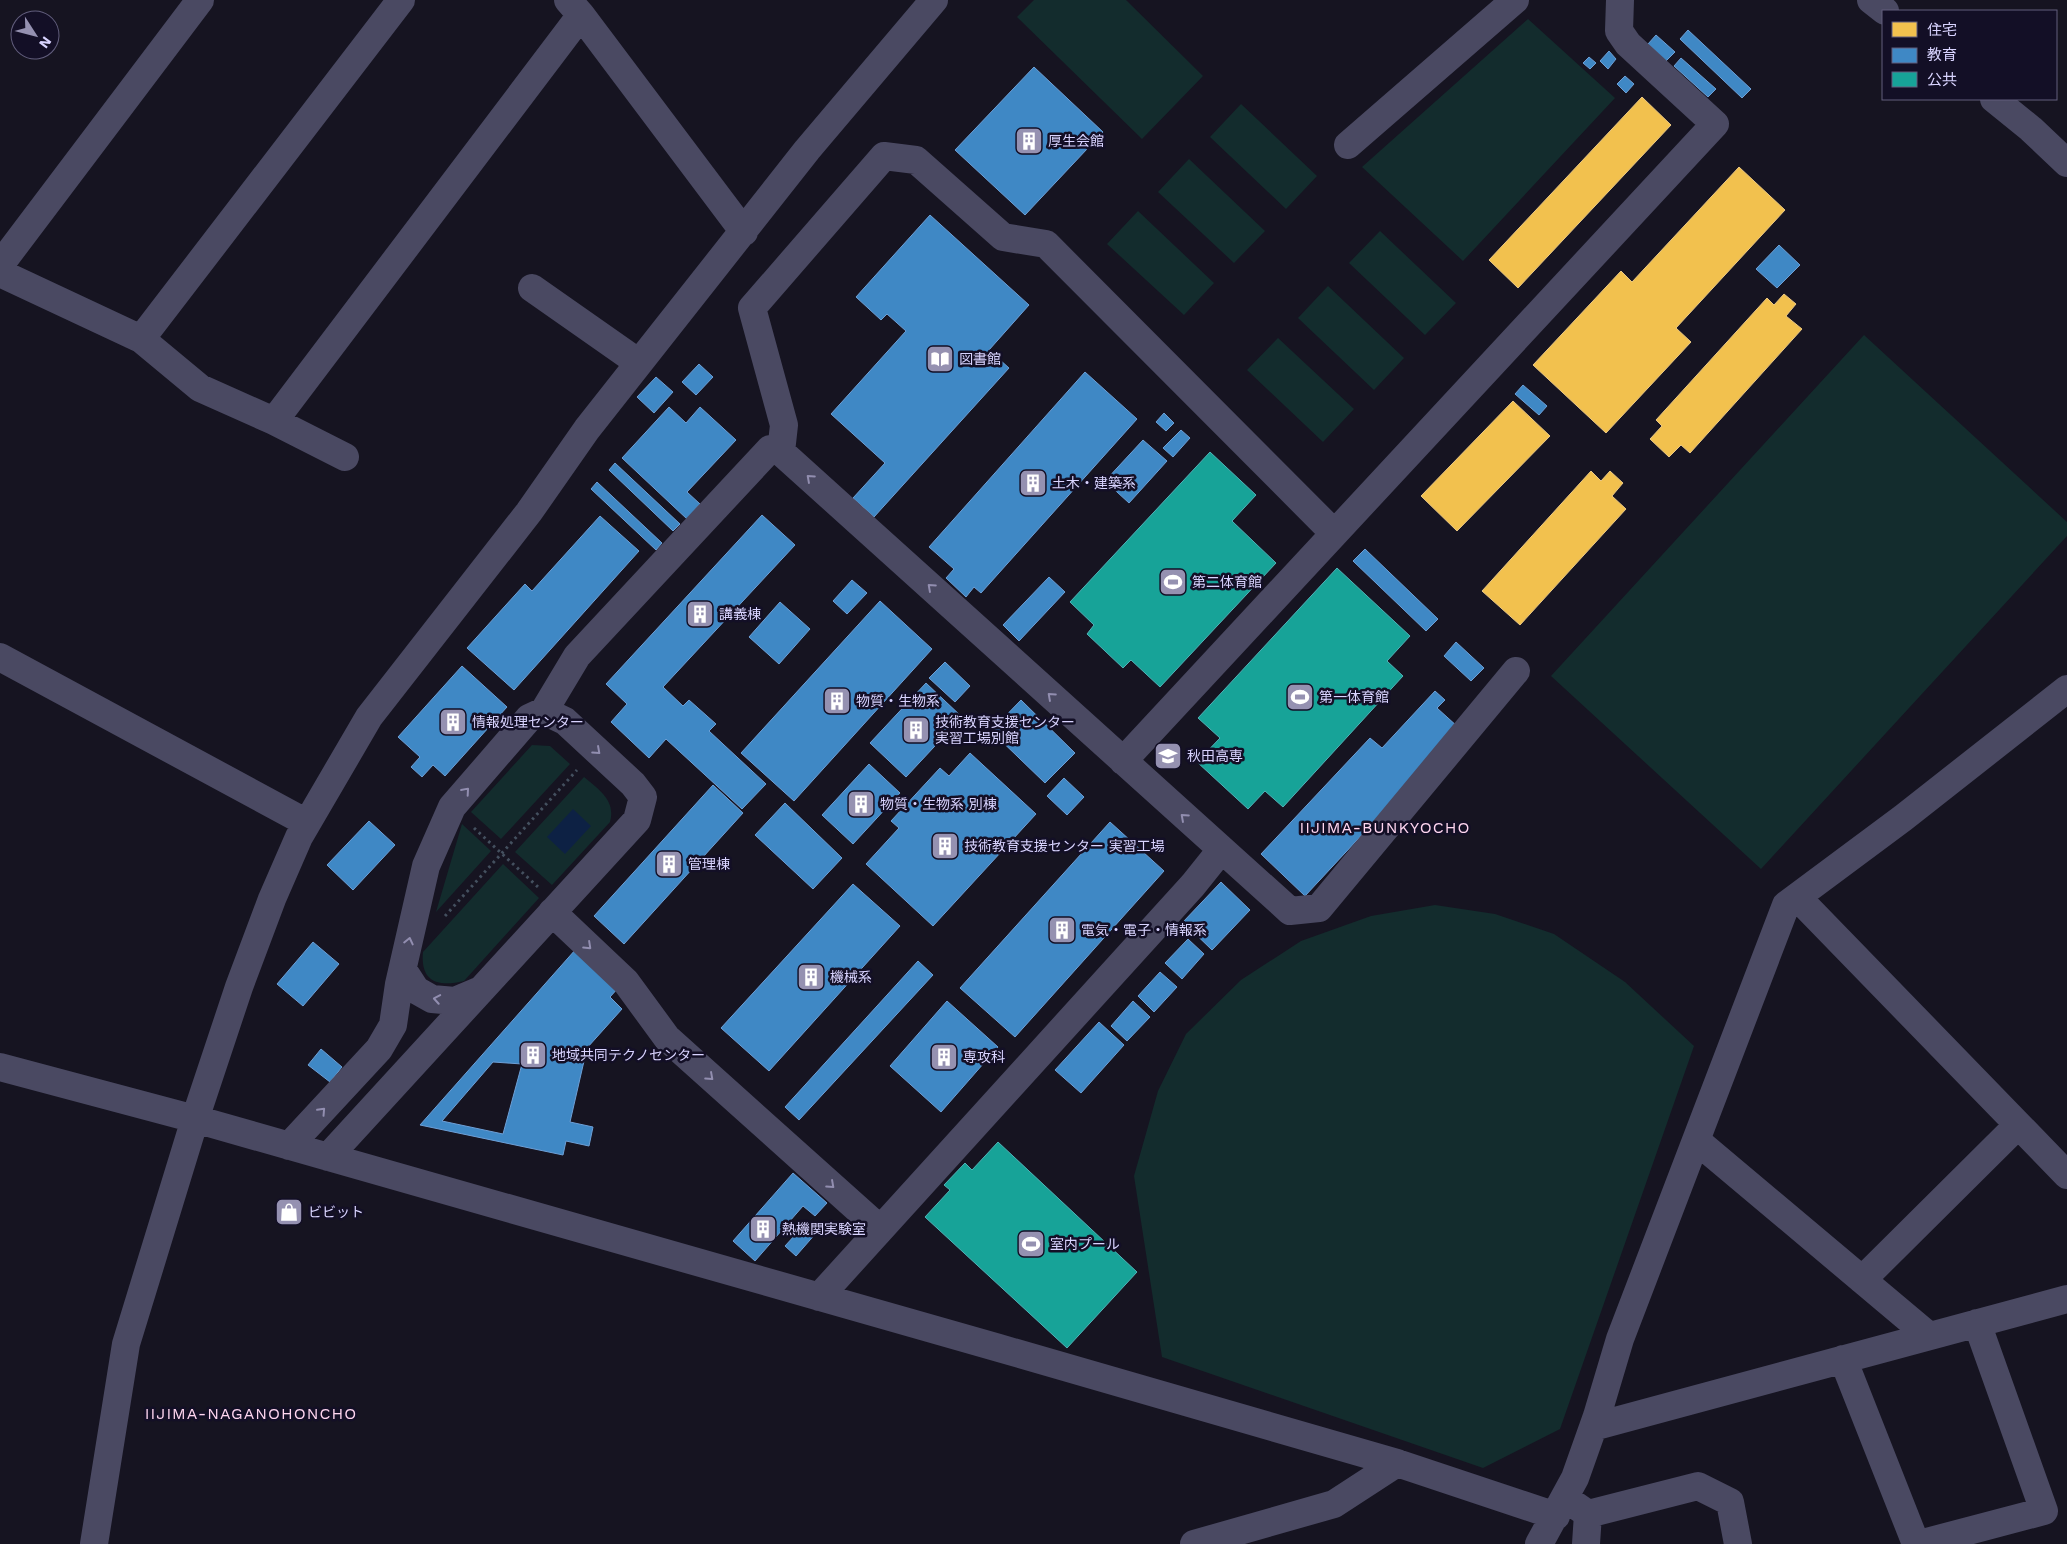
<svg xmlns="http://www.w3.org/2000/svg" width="2067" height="1544" font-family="'Work Sans','Noto Sans JP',sans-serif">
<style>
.green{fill:#132c2d}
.water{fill:#0d2144}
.homes{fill:#f2c14e;stroke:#eac783}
.schools{fill:#3f88c5;stroke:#6d9fd6;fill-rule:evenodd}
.public{fill:#17a398;stroke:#51b2b7}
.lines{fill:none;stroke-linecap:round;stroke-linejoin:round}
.path{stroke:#44505f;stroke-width:3;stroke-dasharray:2.5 4;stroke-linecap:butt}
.minor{stroke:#4a4962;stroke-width:28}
.oneway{stroke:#928eb0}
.labels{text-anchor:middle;stroke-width:5;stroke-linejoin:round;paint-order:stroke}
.poi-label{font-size:14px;fill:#d9d4ff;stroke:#130f26;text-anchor:start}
.quarter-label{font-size:16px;letter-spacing:1px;fill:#ffd6f0;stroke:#130f26}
</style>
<rect width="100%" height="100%" fill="#161421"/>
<path class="green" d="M1034 0H1126L1203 76 1142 139 1017 17Z
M1528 19 1615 98 1463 261 1362 167Z
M1241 104 1317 176 1286 209 1210 137Z
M1189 159 1265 231 1234 263 1158 192Z
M1138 211 1214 283 1184 315 1107 244Z
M1380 231 1456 303 1425 335 1349 263Z
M1328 286 1404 358 1374 390 1298 318Z
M1864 335 2067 522V536L1761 869 1551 676Z
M1278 338 1354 409 1323 442 1247 370Z
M532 745 550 746 570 764 501 839 471 812Z
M584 777C599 790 616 800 610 822L552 885 515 852Z
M462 824 491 851 436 912Z
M503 864 539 898 464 981C439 987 420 983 423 952Z
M1435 905 1495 914 1554 934 1625 982 1694 1046 1560 1429 1483 1468 1162 1357 1134 1176 1158 1091 1186 1034 1241 980 1301 941 1371 916Z"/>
<path class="water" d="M573 809 591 826 565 854 547 837Z"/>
<path class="homes" d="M1642 97 1671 125 1518 288 1489 260Z
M1739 167 1785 210 1676 328 1691 342 1606 433 1533 365 1621 271 1632 282Z
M1784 294 1796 304 1786 316 1802 329 1690 453 1681 445 1669 457 1650 439 1662 426 1656 420 1767 298 1774 305Z
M1513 401 1550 436 1457 531 1421 496Z
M1591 471 1601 481 1610 471 1623 483 1612 496 1626 509 1520 625 1482 591Z"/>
<path class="schools" d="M1688 30 1751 89 1742 98 1680 39Z
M1656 35 1675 52 1666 61 1648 44Z
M1609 51 1616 59 1608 69 1600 61Z
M1589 57 1596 63 1590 69 1583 63Z
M1681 58 1716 89 1708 97 1674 66Z
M1034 67 1103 132 1025 215 955 150Z
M1625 76 1634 84 1626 93 1617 84Z
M930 215 1029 305 989 350 1009 368 874 517 853 498 885 463 831 414 906 331 887 314 881 320 856 297Z
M1779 245 1800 265 1777 288 1756 269Z
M699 364 713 377 696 395 682 382Z
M1085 372 1137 419 981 593 974 587 966 597 946 578 954 569 929 547Z
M656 377 673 392 654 413 637 397Z
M1523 385 1547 406 1539 415 1515 394Z
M669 407 686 423 700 407 736 440 687 492 700 504 687 519 622 458Z
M1164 413 1174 423 1166 431 1156 422Z
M1181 430 1190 438 1173 457 1163 448Z
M1143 440 1167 461 1129 503 1105 481Z
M615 463 680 524 673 531 609 470Z
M597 482 662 543 656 550 591 489Z
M762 515 795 545 663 687 683 706 689 700 716 724 709 731 766 784 742 809 666 739 649 758 611 722 627 704 606 684Z
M600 516 639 551 514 690 467 648 525 584 532 591Z
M1365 549 1438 619 1426 631 1353 561Z
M1049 577 1065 592 1019 641 1003 625Z
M852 580 867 593 847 614 833 601Z
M880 601 932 649 794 801 741 753Z
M780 602 810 629 779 664 749 637Z
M1456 642 1484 668 1471 681 1444 656Z
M945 662 970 686 955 702 929 678Z
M462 666 507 707 445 776 433 765 422 777 411 767 420 757 398 737Z
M926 683 962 717 906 777 870 743Z
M1435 691 1445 700 1437 708 1458 727 1412 781 1305 896 1261 854 1370 738 1382 748Z
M1021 700 1075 753 1045 783 991 731Z
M970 753 1036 814 933 926 866 864 899 828 891 821 940 768 949 776Z
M869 764 900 793 853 844 822 815Z
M1064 778 1084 797 1067 815 1047 796Z
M713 785 743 813 624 944 594 916Z
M785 803 842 858 813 889 755 835Z
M369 821 395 845 353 890 327 865Z
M1110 822 1164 871 1015 1037 960 988Z
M1221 882 1250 910 1212 950 1183 922Z
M853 884 900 926 769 1071 721 1028Z
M1188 939 1204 954 1182 979 1165 963Z
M313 942 339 964 303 1006 277 984Z
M576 949 619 987 610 997 622 1009 587 1048 570 1122 593 1127 589 1146 566 1141 563 1155 420 1125ZM493 1062 522 1064 503 1134 442 1121Z
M918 961 933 975 799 1120 785 1107Z
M1160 972 1177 987 1154 1012 1138 996Z
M947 1001 998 1047 941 1112 890 1066Z
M1133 1001 1150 1017 1127 1041 1111 1026Z
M1099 1022 1124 1045 1081 1093 1055 1070Z
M321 1049 342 1067 330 1082 308 1065Z
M793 1173 827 1203 815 1216 803 1206 755 1261 733 1241Z
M806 1223 817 1232 796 1256 785 1246Z"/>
<path class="public" d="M1210 452 1256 495 1232 521 1276 563 1160 687 1131 660 1123 668 1087 634 1094 625 1070 602Z
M1337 568 1410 636 1387 661 1403 676 1283 807 1265 791 1248 809 1197 762 1220 738 1198 718Z
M998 1142 1137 1272 1067 1348 925 1217 950 1190 944 1185 965 1163 972 1170Z"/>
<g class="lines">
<path class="path" d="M474 828 538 887
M445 916 577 770"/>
<path class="minor" d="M568 0 581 15 744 232
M1871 0 1885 11
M1994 99 2031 129 2067 163
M1348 145 1515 0
M0 265 200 0
M0 273 141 339 200 388 274 421 581 15
M532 288 639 363
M141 339 401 0
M274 421 345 457
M781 452 784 425 752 308 884 156 916 160 1003 237 1046 244 1334 533
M0 657 307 823
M544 711 577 656 770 449 781 452 1290 911 1319 908 1516 671
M1123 761 1715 124 1628 44 1619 31 1620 0
M1797 897 2067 1175
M552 912 626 982 667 1038 880 1229
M403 970 416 990 432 999 455 1001 481 990
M0 1067 195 1119 999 1348 1397 1463 1556 1516
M1697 1141 1929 1336
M289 1146 379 1049 393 1025 399 984 426 866 452 807 529 718 544 711 565 721 633 784 643 797 637 820 328 1157
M1862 1280 2018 1125
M819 1297 1193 885 1221 850
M1843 1359 1916 1544
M1593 1427 2067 1299
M1565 1498 1588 1514 1698 1486 1730 1502 1738 1544
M94 1544 126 1344 195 1119 239 987 272 899 299 837 369 717 529 512 587 429 807 150 934 0
M1194 1544 1334 1504 1397 1463
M1539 1544 1575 1478 1597 1416 1620 1339 1786 905 1903 818 2067 689
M1586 1544 1588 1514
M1919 1544 2044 1511 1977 1323"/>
</g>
<defs><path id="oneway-chevron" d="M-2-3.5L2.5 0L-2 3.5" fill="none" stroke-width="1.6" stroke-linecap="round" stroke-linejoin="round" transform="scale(1.25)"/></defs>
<g class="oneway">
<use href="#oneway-chevron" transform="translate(810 478) rotate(-138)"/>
<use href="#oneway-chevron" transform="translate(931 587) rotate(-138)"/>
<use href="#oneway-chevron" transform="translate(1051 696) rotate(-138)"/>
<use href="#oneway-chevron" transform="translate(597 751) rotate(42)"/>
<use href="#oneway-chevron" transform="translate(466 791) rotate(-49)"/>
<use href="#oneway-chevron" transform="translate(1184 817) rotate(-138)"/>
<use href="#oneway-chevron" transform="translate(409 941) rotate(-77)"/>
<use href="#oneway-chevron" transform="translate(588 946) rotate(43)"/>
<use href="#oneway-chevron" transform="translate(437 999) rotate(-170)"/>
<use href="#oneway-chevron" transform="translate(710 1077) rotate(42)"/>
<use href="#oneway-chevron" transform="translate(322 1111) rotate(-47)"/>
<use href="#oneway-chevron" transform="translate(831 1185) rotate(42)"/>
</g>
<defs>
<g id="building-square" transform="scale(1.4375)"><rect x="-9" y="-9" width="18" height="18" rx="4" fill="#9591b1" stroke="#130f26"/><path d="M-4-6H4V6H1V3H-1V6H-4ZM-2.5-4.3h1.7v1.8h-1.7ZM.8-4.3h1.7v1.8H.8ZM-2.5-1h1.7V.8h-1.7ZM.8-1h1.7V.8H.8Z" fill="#fff"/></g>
<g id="library-square" transform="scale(1.4375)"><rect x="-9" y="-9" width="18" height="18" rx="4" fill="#9591b1" stroke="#130f26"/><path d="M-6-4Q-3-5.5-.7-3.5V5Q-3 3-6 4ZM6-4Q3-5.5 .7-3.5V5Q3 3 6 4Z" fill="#fff"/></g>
<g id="stadium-square" transform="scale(1.4375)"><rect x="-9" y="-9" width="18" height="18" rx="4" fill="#9591b1" stroke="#130f26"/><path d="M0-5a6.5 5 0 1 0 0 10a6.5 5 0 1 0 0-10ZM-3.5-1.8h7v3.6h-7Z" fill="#fff"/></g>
<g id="university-square" transform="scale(1.4375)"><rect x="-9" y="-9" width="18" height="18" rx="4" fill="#9591b1" stroke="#130f26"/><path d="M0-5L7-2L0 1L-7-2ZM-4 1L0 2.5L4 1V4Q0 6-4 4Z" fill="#fff"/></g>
<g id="shop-square" transform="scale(1.4375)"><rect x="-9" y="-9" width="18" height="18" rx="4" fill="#9591b1" stroke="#130f26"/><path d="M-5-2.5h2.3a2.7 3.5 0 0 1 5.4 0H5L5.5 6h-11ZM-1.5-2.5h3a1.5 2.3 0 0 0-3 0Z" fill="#fff"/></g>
</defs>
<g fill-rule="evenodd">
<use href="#building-square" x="1029" y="141"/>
<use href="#library-square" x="940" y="359"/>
<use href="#building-square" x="1033" y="483"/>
<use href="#stadium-square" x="1173" y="582"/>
<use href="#building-square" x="700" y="614"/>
<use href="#stadium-square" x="1300" y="697"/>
<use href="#building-square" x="837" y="701"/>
<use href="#building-square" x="453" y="722"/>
<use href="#building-square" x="916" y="730"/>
<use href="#university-square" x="1168" y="756"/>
<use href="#building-square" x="861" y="804"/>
<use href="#building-square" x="945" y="846"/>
<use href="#building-square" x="669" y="864"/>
<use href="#building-square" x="1062" y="930"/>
<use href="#building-square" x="811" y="977"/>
<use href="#building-square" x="533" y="1055"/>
<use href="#building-square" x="944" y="1057"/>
<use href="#shop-square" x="289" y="1212"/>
<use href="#building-square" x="763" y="1229"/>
<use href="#stadium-square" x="1031" y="1244"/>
</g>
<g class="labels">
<g class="poi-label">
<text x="1048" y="146">厚生会館</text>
<text x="959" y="364">図書館</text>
<text x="1052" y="488">土木・建築系</text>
<text x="1192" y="587">第二体育館</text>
<text x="719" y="619">講義棟</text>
<text x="1319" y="702">第一体育館</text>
<text x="856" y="706">物質・生物系</text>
<text x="472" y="727">情報処理センター</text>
<text x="935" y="727">技術教育支援センター<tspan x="935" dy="16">実習工場別館</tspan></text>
<text x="1187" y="761">秋田高専</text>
<text x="880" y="809">物質・生物系 別棟</text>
<text x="964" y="851">技術教育支援センター 実習工場</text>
<text x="688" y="869">管理棟</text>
<text x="1081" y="935">電気・電子・情報系</text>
<text x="830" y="982">機械系</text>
<text x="552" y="1060">地域共同テクノセンター</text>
<text x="963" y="1062">専攻科</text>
<text x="308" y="1217">ビビット</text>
<text x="782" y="1234">熱機関実験室</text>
<text x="1050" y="1249">室内プール</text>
</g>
<g class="quarter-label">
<text x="1385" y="833">IIJIMA-BUNKYOCHO</text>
<text x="251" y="1419">IIJIMA-NAGANOHONCHO</text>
</g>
</g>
<rect x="1882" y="10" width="175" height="90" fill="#130f26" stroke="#625e7d"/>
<rect x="1892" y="22" width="25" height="15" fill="#f2c14e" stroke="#625e7d"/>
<text x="1927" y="35" font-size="15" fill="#d9d4ff">住宅</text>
<rect x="1892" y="48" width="25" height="15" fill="#3f88c5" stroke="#625e7d"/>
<text x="1927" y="60" font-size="15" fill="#d9d4ff">教育</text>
<rect x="1892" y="72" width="25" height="15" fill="#17a398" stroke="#625e7d"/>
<text x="1927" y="85" font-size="15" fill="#d9d4ff">公共</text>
<g transform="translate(35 35) rotate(126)"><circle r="24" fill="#130f26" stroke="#625e7d"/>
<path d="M0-4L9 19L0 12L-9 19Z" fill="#9591b1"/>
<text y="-8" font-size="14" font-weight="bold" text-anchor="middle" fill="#d9d4ff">N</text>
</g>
</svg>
